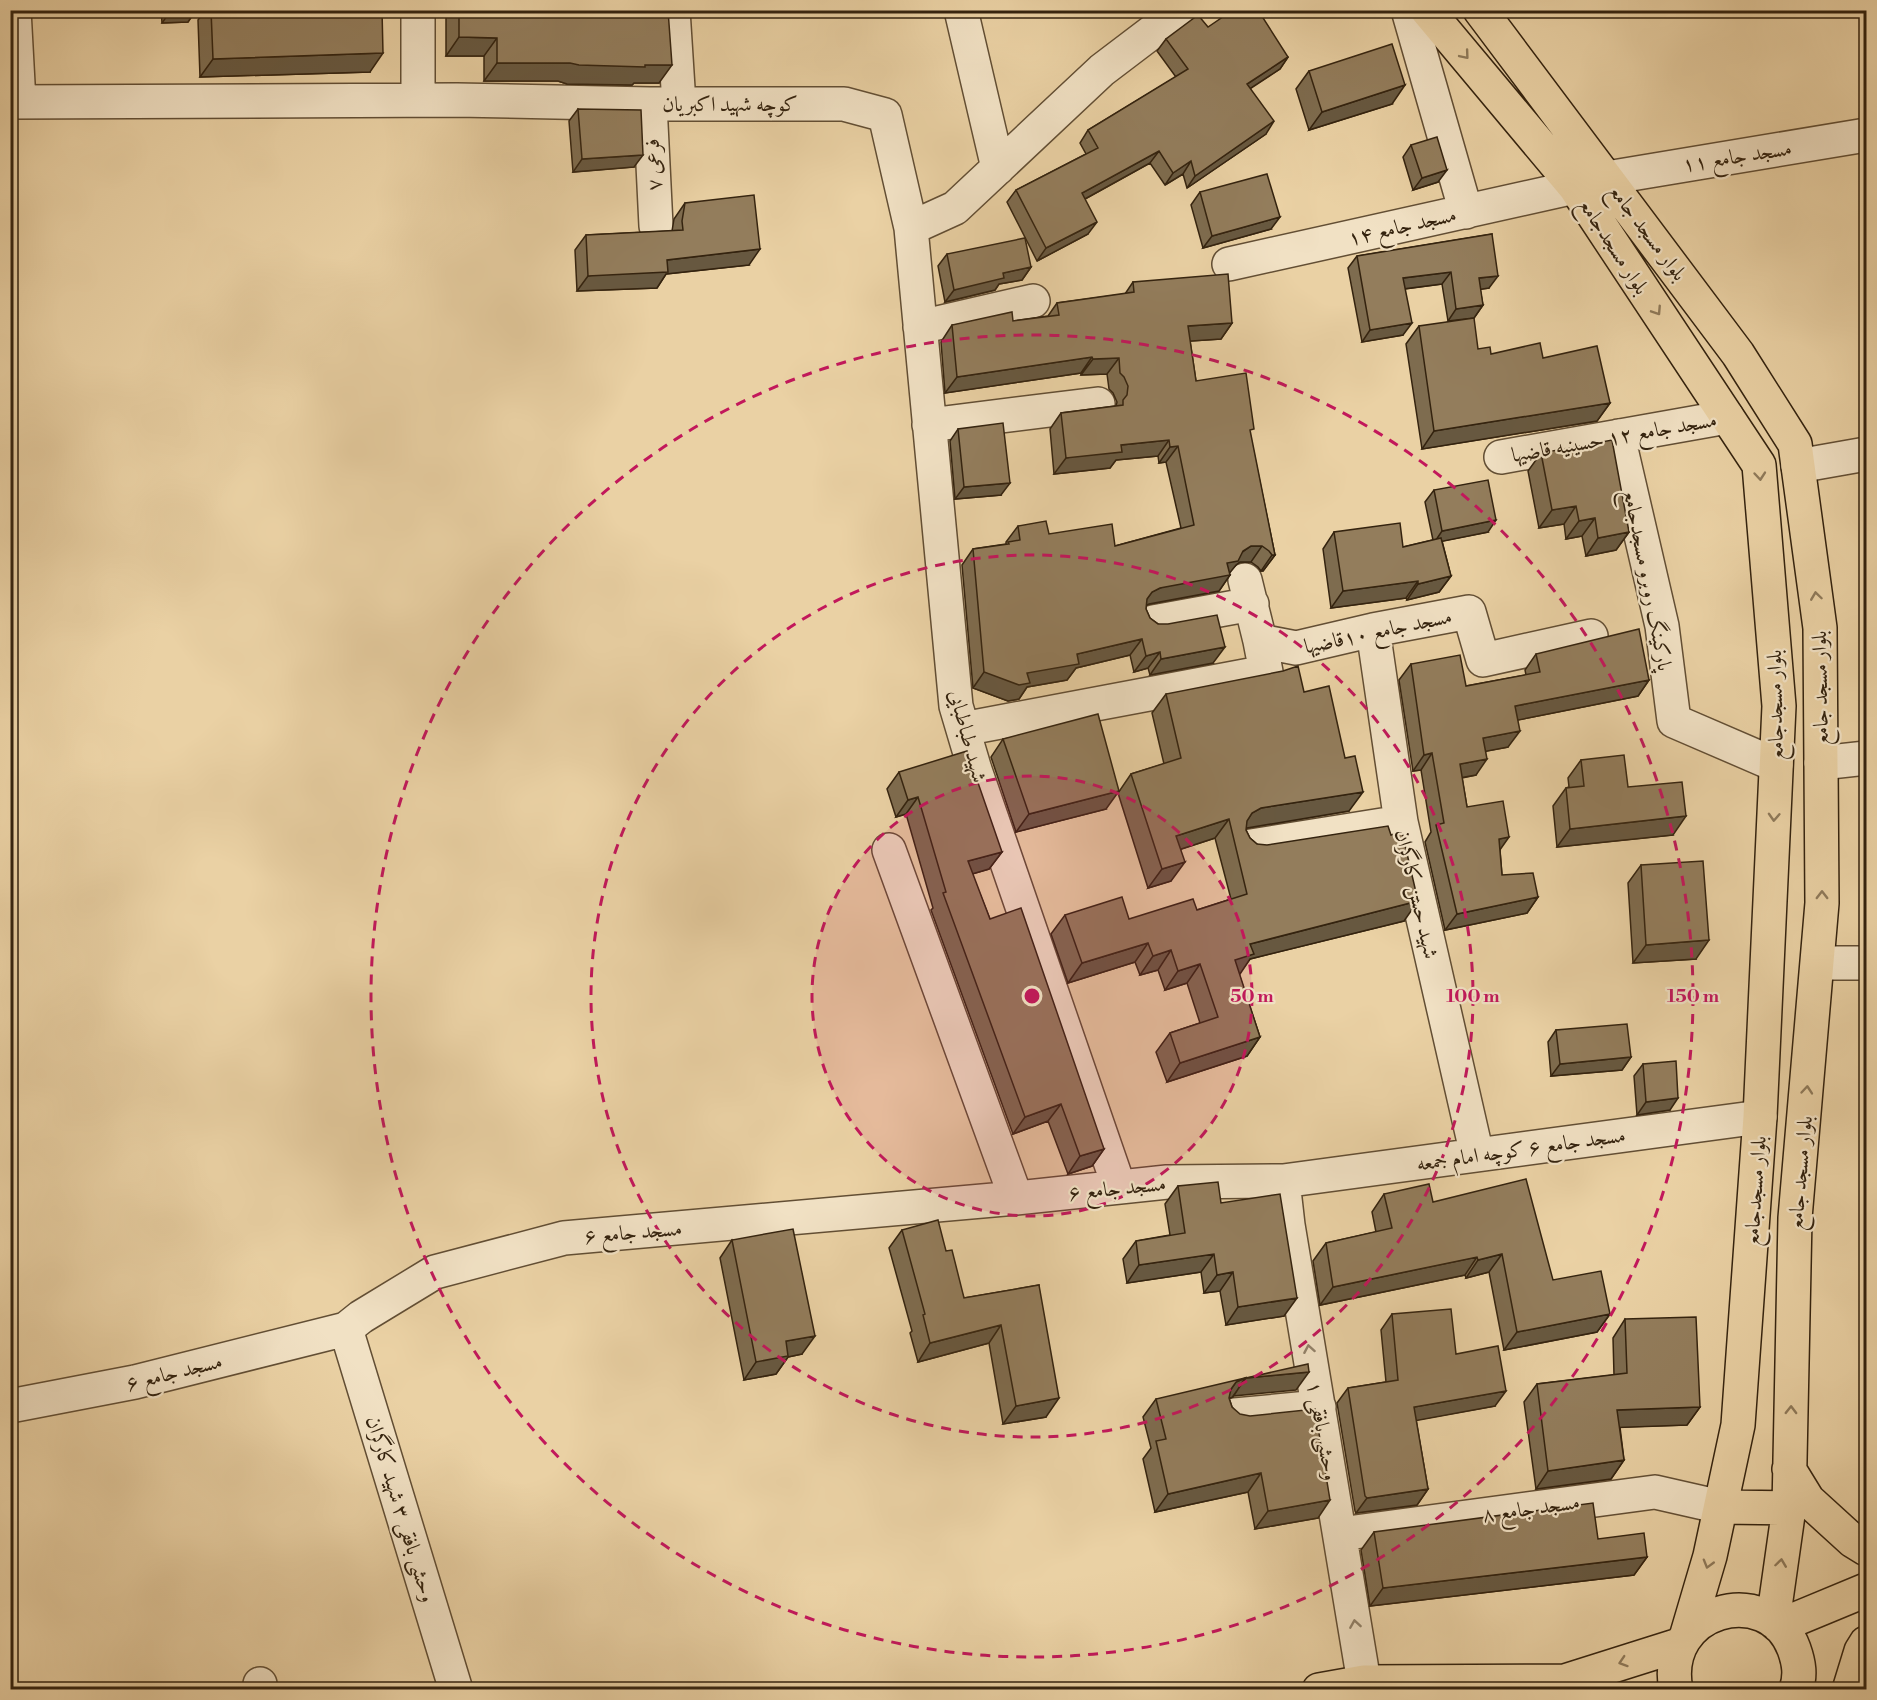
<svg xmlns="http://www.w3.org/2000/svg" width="1877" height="1700" font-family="'Libre Bodoni',Amiri,serif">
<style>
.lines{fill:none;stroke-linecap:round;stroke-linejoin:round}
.minor-casing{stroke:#624e34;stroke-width:36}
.major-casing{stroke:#34230f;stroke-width:36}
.minor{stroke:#f1e1c4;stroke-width:33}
.major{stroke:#ead1a4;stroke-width:33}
.wall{fill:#7e6c4f;stroke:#34230f;stroke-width:1.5}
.shaded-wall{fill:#675840;stroke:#34230f;stroke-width:1.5}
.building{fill:#937d5c;stroke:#34230f;stroke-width:1.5}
.oneway{stroke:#8f7a5a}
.oneway2{stroke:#92826a}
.ring{fill:none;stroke:#c2185b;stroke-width:3;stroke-dasharray:10 8}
.labels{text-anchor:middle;stroke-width:4.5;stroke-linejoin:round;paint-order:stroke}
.street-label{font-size:21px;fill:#34230f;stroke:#f1e1c4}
.centre{fill:#c2185b;stroke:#f1e1c4;stroke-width:3}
.ring-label{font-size:18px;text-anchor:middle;font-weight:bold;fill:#c2185b;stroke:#f1e1c4;stroke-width:4.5;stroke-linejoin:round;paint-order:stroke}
</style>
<rect width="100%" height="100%" fill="#ead1a4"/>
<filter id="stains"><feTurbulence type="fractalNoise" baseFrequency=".00333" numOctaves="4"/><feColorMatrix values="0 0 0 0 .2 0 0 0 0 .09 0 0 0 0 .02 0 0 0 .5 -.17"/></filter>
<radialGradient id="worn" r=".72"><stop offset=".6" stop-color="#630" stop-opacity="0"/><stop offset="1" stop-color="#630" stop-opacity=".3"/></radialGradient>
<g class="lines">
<g class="minor-casing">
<path id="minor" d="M14 10 19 102
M673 10 679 104
M961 10 998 168
M1408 10 1466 212
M418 100V10
M10 102 457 100 650 104H844L885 115 911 228 956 706 975 770 1119 1187
M650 104 656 226
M1607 178 1866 135
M911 228 955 208 1102 70 1181 10
M1229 264 1575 187
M920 327 1033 301
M929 425 1098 404
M1618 436 1662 626 1674 721 1776 765
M1501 457 1727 417
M1798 466 1866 454
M1245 580 1260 641 1296 648 1373 630 1469 612 1483 660 1591 636
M1153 622 1252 604
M1373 630 1401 822 1477 1155
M963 729 1266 672 1260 641
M1821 763 1866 758
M1251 846 1401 822
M889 850 1016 1198
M1818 963H1866
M1283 1181 1288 1225 1364 1682
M346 1329 456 1690
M10 1406 135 1382 346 1329 361 1317 435 1272 564 1238 1016 1198 1167 1182 1283 1181 1760 1117
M1235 1415 1319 1407
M1340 1534 1655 1492 1721 1507
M260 1684V1690"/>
</g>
<g class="major-casing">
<path id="major" d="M1427 10 1575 187 1759 465 1779 706 1760 1117 1738 1425 1710 1556 1687 1634
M1480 10 1738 354 1795 444 1820 628 1822 903 1795 1218 1789 1508 1773 1621
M1789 1469 1808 1500 1853 1541 1866 1549
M1721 1507 1789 1508
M1779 1626 1866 1590
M1319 1690 1364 1682 1565 1681 1679 1645
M1676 1690C1660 1609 1768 1580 1794 1649 1799 1663 1801 1675 1796 1690
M1849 1690 1861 1651 1866 1643"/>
</g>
<use href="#minor" class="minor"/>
<use href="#major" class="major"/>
</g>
<path class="wall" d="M161 10H196L188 22 162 23Z
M205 10H338L370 72 200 77 198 20Z
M446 10H668L659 83H634L632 85 567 84 558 81H484V56H446Z
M1208 27 1288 57 1280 69 1250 88 1266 134 1187 188 1183 174 1165 185 1150 163 1085 199 1088 234 1037 261 1007 202 1016 190 1086 154 1080 143 1088 130 1176 77 1157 51 1166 39Z
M1309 71 1392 104 1309 130 1296 89Z
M578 109 634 167 573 172 569 121Z
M1411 145 1438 182 1413 190 1403 157Z
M1200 192 1271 229 1203 248 1191 205Z
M685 203 749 265 666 274 657 288 577 291 575 250 586 235 672 231 674 219Z
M1492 234 1489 288 1480 289 1483 305 1474 318 1448 321 1442 284 1405 289 1403 335 1362 342 1348 268 1357 256Z
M947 254 1031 267 1022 280 999 284 995 290 945 302 938 266Z
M1133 282 1232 323 1221 339 1190 341 1196 381 1250 434 1275 555 1263 571H1261L1258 567 1251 562H1240L1236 565 1229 573 1230 575 1219 591 1149 604 1146 605V609L1150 618 1213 663 1150 675 1148 668 1134 672 1130 655 1076 668 1067 680 1027 687 1019 699 1008 701 973 688 962 565 973 549 1006 544V542L1018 526 1049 534 1115 546 1181 528 1166 462 1159 463 1158 456 1116 460 1110 468 1054 474 1050 429 1061 413 1116 406 1117 402 1113 393 1109 389 1107 374 1081 375V373L945 393 941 342 952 325 1013 321 1048 316 1057 303 1125 294Z
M1419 326 1491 354 1543 358 1610 403 1597 421 1422 449 1406 344Z
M958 429 1001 495 955 499 950 441Z
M1541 453 1629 532 1616 550 1586 556 1582 536 1566 539 1564 524 1539 528 1528 471Z
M1434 490 1488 532 1442 541 1451 576 1439 592 1407 600 1406 598 1331 608 1323 549 1334 532 1403 547 1433 540 1425 502Z
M1536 654 1649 680 1638 696 1517 720 1508 747 1486 751 1476 775 1462 778 1467 807 1500 850 1502 875 1538 897 1527 913 1445 930 1425 842 1431 832 1421 770 1413 771 1399 680 1411 664 1466 686 1526 675 1525 670Z
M1304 692 1349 811 1247 828H1246V830L1250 838 1257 844 1404 921 1250 959 1239 974 1260 1037 1247 1056 1167 1082 1156 1052 1170 1033 1200 1023 1187 983 1165 990 1158 970 1140 975 1135 962 1068 983 1051 934 1065 915 1129 919 1197 910 1231 899 1215 838 1181 849 1171 881 1148 888 1118 793 1131 774 1164 764 1152 713 1166 694Z
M1003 739 1106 809 1016 832 991 757Z
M1581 760 1628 787 1673 835 1557 847 1553 806 1566 788 1569 787 1568 778Z
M899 772 1002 852 989 869 972 874 990 919 1104 1149 1092 1166 1068 1174 1048 1121 1013 1134 931 910 933 908 906 814 896 817 887 789Z
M1641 865 1696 959 1633 963 1628 883Z
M1556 1030 1631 1057 1622 1070 1551 1076 1548 1042Z
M1643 1064 1670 1110 1637 1115 1634 1076Z
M1178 1186 1221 1203 1284 1316 1226 1325 1220 1291 1204 1293 1201 1272 1127 1283 1123 1259 1136 1241 1170 1235 1165 1204Z
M1384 1194 1433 1202 1553 1280 1610 1314 1597 1332 1504 1350 1489 1272 1466 1278 1465 1275 1320 1305 1313 1261 1326 1243 1376 1232 1372 1212Z
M902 1230 946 1251 964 1298 1039 1285 1046 1417 1003 1424 989 1343 918 1362 910 1333 912 1331 889 1248Z
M732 1240 802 1354 788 1357 776 1374 744 1380 720 1258Z
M1392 1314 1456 1354 1495 1406 1416 1420 1428 1489 1417 1505 1356 1513 1355 1511 1337 1403 1348 1388 1386 1382 1381 1330Z
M1625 1319 1700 1407 1687 1425 1620 1427 1624 1460 1611 1479 1536 1489 1524 1402 1537 1384 1614 1375 1613 1338Z
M1233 1397 1229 1398 1232 1407 1318 1518 1255 1529 1248 1492 1155 1512 1143 1459 1151 1448 1143 1417 1156 1399Z
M1374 1532 1598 1539 1647 1557 1634 1575 1370 1606 1361 1550Z"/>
<path class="shaded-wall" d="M171 10H196L188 22 162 23Z
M459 37 497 38 484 56H446Z
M383 53 370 72 200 77 213 59Z
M1288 57 1280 69 1239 96 1247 84Z
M497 63H570L672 65 659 83H634L632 85 567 84 558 81H484Z
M1405 85 1392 104 1309 130 1322 112Z
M1274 121 1266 134 1187 188 1195 176Z
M1159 151 1150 163 1074 205 1082 193Z
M643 155 634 167 573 172 582 159Z
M1191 161 1183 174 1165 185 1173 173Z
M1447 170 1438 182 1413 190 1422 178Z
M1280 217 1271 229 1203 248 1212 236Z
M1097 222 1088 234 1037 261 1046 248Z
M760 249 749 265 666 274 657 288 577 291 588 276 667 260Z
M1031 267 1022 280 999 284 995 290 945 302 954 290 1003 273Z
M1451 272 1442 284 1395 290 1403 278Z
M1498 276 1489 288 1470 291 1479 278Z
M1483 305 1474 318 1448 321 1456 309Z
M1232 323 1221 339 1177 342 1188 326Z
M1412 323 1403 335 1362 342 1370 330Z
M1092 357 1081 373 945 393 957 377Z
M1119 358 1107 374 1081 375 1093 359Z
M1610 403 1597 421 1422 449 1434 431Z
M1169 440 1158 456 1116 460 1110 468 1054 474 1066 458 1121 445Z
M1178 446 1166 462 1159 463 1170 447Z
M1010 483 1001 495 955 499 964 487Z
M1576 506 1564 524 1539 528 1552 510Z
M1595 518 1582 536 1566 539 1579 521Z
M1496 520 1488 532 1434 543 1442 531Z
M1629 532 1616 550 1586 556 1598 538Z
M1251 546H1262L1251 562H1240L1236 565 1228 575H1230L1219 591 1149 604 1140 608 1152 592 1160 588 1227 563Z
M1272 555H1275L1263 571H1261Z
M1451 576 1439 592 1407 600 1418 584Z
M1418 581 1406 598 1331 608 1343 591Z
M1142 639 1130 655 1076 668 1067 680 1027 687 1019 699 1008 701 973 688 984 672 1027 673 1077 654Z
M1225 647 1213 663 1150 675 1161 659Z
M1160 652 1148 668 1134 672 1146 656Z
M1649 680 1638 696 1503 723 1515 706Z
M1520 731 1508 747 1472 754 1483 738Z
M1432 753 1421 770 1413 771 1424 755Z
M1487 759 1476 775 1448 780 1460 764Z
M1119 791 1106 809 1016 832 1029 814Z
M1363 792 1349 811 1247 828 1239 832 1252 813 1261 808Z
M918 797 906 814 896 817 908 800Z
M1686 816 1673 835 1557 847 1570 829Z
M1229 819 1215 838 1163 855 1176 836Z
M1509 837 1497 854 1499 839Z
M1002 852 989 869 955 879 968 861Z
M1185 862 1171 881 1148 888 1162 869Z
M1538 897 1527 913 1445 930 1457 914Z
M1418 901 1404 921 1250 959 1240 974 1221 980 1235 960 1250 944Z
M1709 940 1696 959 1633 963 1646 945Z
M1148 943 1135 962 1068 983 1082 963Z
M1171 950 1158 970 1140 975 1153 956Z
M1200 964 1187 983 1165 990 1178 971Z
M1260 1037 1247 1056 1167 1082 1180 1063Z
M1631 1057 1622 1070 1551 1076 1560 1064Z
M1678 1098 1670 1110 1637 1115 1646 1102Z
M1061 1104 1048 1121 1013 1134 1025 1117Z
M1104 1149 1092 1166 1068 1174 1080 1156Z
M1214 1254 1201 1272 1127 1283 1139 1265Z
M1502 1254 1489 1272 1466 1278 1478 1260Z
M1477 1257 1465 1275 1320 1305 1333 1287Z
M1233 1272 1220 1291 1204 1293 1217 1275Z
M1297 1298 1284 1316 1226 1325 1238 1307Z
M1610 1314 1597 1332 1504 1350 1517 1332Z
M1001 1325 989 1343 918 1362 930 1343Z
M815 1336 802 1354 788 1357 776 1374 744 1380 756 1362 786 1341Z
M1309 1372 1296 1390 1233 1396 1246 1378Z
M1245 1378 1233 1397 1224 1400 1236 1382Z
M1506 1391 1495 1406 1403 1423 1414 1407Z
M1059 1398 1046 1417 1003 1424 1016 1406Z
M1700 1407 1687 1425 1605 1428 1617 1410Z
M1624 1460 1611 1479 1536 1489 1548 1471Z
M1261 1473 1248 1492 1155 1512 1168 1494Z
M1428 1489 1417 1505 1356 1513 1367 1498Z
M1330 1500 1318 1518 1255 1529 1268 1511Z
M1647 1557 1634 1575 1370 1606 1383 1588Z"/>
<path class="building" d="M211 10H382L383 53 213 59Z
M459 10H668L672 65H645V67L579 65 570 63H497V38L459 37Z
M1233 10H1258L1288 57 1247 84 1274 121 1195 176 1191 161 1173 173 1159 151 1082 193 1097 222 1046 248 1016 190 1098 148 1088 130 1188 69 1166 39 1198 15 1208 27Z
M1392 44 1405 85 1322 112 1309 71Z
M578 109 641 110 643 155 582 159Z
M1437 137 1447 170 1422 178 1411 145Z
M1267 174 1280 217 1212 236 1200 192Z
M754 195 760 249 667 260 668 272 588 276 586 235 683 230 682 221 685 203Z
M1492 234 1498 276 1479 278 1483 305 1456 309 1451 272 1403 278 1412 323 1370 330 1357 256Z
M1025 238 1031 267 1003 273 1004 278 954 290 947 254Z
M1228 274 1232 323 1188 326 1196 381 1246 373 1254 429 1250 430 1275 555H1272L1269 551 1262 546H1251L1243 551 1238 561 1227 563 1230 575 1160 588 1152 592 1147 599 1146 609 1150 618 1158 624H1168L1217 615 1225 647 1161 659 1160 652 1146 656 1142 639 1077 654 1079 664 1027 673 1030 683 1019 685 984 672 973 549 1009 544 1008 542 1020 540 1018 526 1046 521 1049 534 1112 524 1115 546 1194 525 1178 446 1170 447 1169 440 1121 445 1122 452 1066 458 1061 413 1123 405V400L1127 395 1128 386 1124 377 1120 373 1119 358 1093 359 1092 357 957 377 952 325 1012 312 1013 321 1059 315 1057 303 1134 292 1133 282Z
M1474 318 1478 349 1490 347 1491 354 1540 343 1543 358 1597 346 1610 403 1434 431 1419 326Z
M1003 423 1010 483 964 487 958 429Z
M1612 440 1629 532 1598 538 1595 518 1579 521 1576 506 1552 510 1541 453Z
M1488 480 1496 520 1442 531 1434 490Z
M1400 523 1403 547 1441 538 1451 576 1418 584V581L1343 591 1334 532Z
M1639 629 1649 680 1515 706 1520 731 1483 738 1487 759 1460 764 1467 807 1503 801 1509 837 1499 839 1502 875 1533 873 1538 897 1457 914 1436 825 1444 823 1432 753 1424 755 1411 664 1460 655 1466 686 1540 672 1536 654Z
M1298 666 1304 692 1329 686 1345 758 1355 756 1363 792 1261 808 1252 813 1247 821 1246 830 1250 838 1257 844 1267 845 1388 826 1391 835 1402 832 1418 901 1250 944 1254 954 1235 960 1260 1037 1180 1063 1170 1033 1218 1017 1200 964 1178 971 1171 950 1153 956 1148 943 1082 963 1065 915 1122 897 1129 919 1193 899 1197 910 1247 894 1229 819 1176 836 1185 862 1162 869 1131 774 1181 758 1166 694 1283 671Z
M1098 714 1119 791 1029 814 1003 739Z
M967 751 1002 852 968 861 990 919 1021 908 1104 1149 1080 1156 1061 1104 1025 1117 943 893 946 892 918 797 908 800 899 772Z
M1624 755 1628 787 1682 782 1686 816 1570 829 1566 788 1584 786 1581 760Z
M1703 861 1709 940 1646 945 1641 865Z
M1627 1024 1631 1057 1560 1064 1556 1030Z
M1676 1061 1678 1098 1646 1102 1643 1064Z
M1526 1179 1553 1280 1601 1271 1610 1314 1517 1332 1502 1254 1478 1260 1477 1257 1333 1287 1326 1243 1392 1228 1384 1194 1429 1184 1433 1202Z
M1218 1182 1221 1203 1280 1194 1297 1298 1238 1307 1233 1272 1217 1275 1214 1254 1139 1265 1136 1241 1185 1233 1178 1186Z
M938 1220 946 1251 952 1250 964 1298 1039 1285 1059 1398 1016 1406 1001 1325 930 1343 923 1315 925 1314 902 1230Z
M793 1229 815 1336 786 1341 788 1356 756 1362 732 1240Z
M1451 1309 1456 1354 1498 1346 1506 1391 1414 1407 1428 1489 1367 1498 1365 1496 1348 1388 1398 1380 1392 1314Z
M1696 1317 1700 1407 1617 1410 1624 1460 1548 1471 1537 1384 1627 1373 1625 1319Z
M1308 1364 1309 1372 1246 1378Z
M1245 1378 1236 1382 1231 1389 1229 1398 1232 1407 1240 1414 1250 1416 1315 1409 1330 1500 1268 1511 1261 1473 1168 1494 1156 1441 1166 1439 1156 1399Z
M1593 1503 1598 1539 1644 1533 1647 1557 1383 1588 1374 1532Z"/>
<defs><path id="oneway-chevron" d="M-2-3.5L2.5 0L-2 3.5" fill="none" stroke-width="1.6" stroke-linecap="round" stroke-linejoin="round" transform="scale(1.5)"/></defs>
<g class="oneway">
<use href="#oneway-chevron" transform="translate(1465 55) rotate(50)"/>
<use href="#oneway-chevron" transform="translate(1657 311) rotate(57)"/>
<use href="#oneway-chevron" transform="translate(1760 476) rotate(85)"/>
<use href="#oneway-chevron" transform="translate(1816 596) rotate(-98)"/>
<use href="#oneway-chevron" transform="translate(1774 817) rotate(93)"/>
<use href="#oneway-chevron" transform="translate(1822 895) rotate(-90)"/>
<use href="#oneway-chevron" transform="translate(1807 1090) rotate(-85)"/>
<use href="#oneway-chevron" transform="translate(1791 1410) rotate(-89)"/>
<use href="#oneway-chevron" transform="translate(1781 1563) rotate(-82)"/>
<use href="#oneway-chevron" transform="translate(1708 1564) rotate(106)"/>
<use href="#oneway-chevron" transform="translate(1623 1662) rotate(162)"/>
</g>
<g class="oneway2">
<use href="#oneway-chevron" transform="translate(1309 1349) rotate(-100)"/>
<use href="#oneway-chevron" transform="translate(1355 1624) rotate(-99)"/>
</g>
<circle cx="1032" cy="996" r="220" fill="#c2185b" fill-opacity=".12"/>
<g class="ring">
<circle cx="1032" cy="996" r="220"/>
<circle cx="1032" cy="996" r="441"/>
<circle cx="1032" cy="996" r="661"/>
</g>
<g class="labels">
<g class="street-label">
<text x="730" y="111">کوچه شهید اکبریان</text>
<text transform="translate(1737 156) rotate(-9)" y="7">مسجد جامع ۱۱</text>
<text transform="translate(653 165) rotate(-93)" y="7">فرعی ۷</text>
<text transform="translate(1402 226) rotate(-13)" y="7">مسجد جامع ۱۴</text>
<text transform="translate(1648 232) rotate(53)" y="7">بلوار مسجد جامع</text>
<text transform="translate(1614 246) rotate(57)" y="7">بلوار مسجدجامع</text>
<text transform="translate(1614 437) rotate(-10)" y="7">مسجد جامع ۱۲ حسینیه قاضیها</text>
<text transform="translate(1648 580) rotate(79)" y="7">پارکینگ روبرو مسجدجامع</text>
<text transform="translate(1378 631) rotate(-12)" y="7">مسجد جامع ۱۰قاضیها</text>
<text transform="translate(1820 688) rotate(-91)" y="7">بلوار مسجد جامع</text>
<text transform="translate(1775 705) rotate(-91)" y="7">بلوار مسجدجامع</text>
<text transform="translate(968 736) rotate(75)" y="7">شهید طباطبایی</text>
<text transform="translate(1417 894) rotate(77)" y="7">شهید حسن کارگران</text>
<text transform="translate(1521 1149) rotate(-8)" y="7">مسجد جامع ۶ کوچه امام جمعه</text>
<text transform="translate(1800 1173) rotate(-85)" y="7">بلوار مسجد جامع</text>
<text transform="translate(1117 1188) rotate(-6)" y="7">مسجد جامع ۶</text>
<text transform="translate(1755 1191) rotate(-86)" y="7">بلوار مسجدجامع</text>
<text transform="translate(633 1232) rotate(-5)" y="7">مسجد جامع ۶</text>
<text transform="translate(174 1372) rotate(-14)" y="7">مسجد جامع ۶</text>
<text transform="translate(1323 1431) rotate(80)" y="7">وحشی بافقی ۱</text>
<text transform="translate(1531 1508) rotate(-8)" y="7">مسجد جامع ۸</text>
<text transform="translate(401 1509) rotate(73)" y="7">وحشی بافقی ۳ شهید کارگران</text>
</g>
</g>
<circle cx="1032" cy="996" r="9" class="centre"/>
<g class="ring-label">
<text x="1252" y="1002">50 m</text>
<text x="1473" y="1002">100 m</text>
<text x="1693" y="1002">150 m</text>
</g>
<rect width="1877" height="1700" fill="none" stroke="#ead1a4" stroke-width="36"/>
<rect x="12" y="12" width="1853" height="1676" fill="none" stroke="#34230f" stroke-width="3"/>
<rect x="18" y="18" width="1841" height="1664" fill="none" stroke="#34230f" stroke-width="1.5"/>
<rect width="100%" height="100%" filter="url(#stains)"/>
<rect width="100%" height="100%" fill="url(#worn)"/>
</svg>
